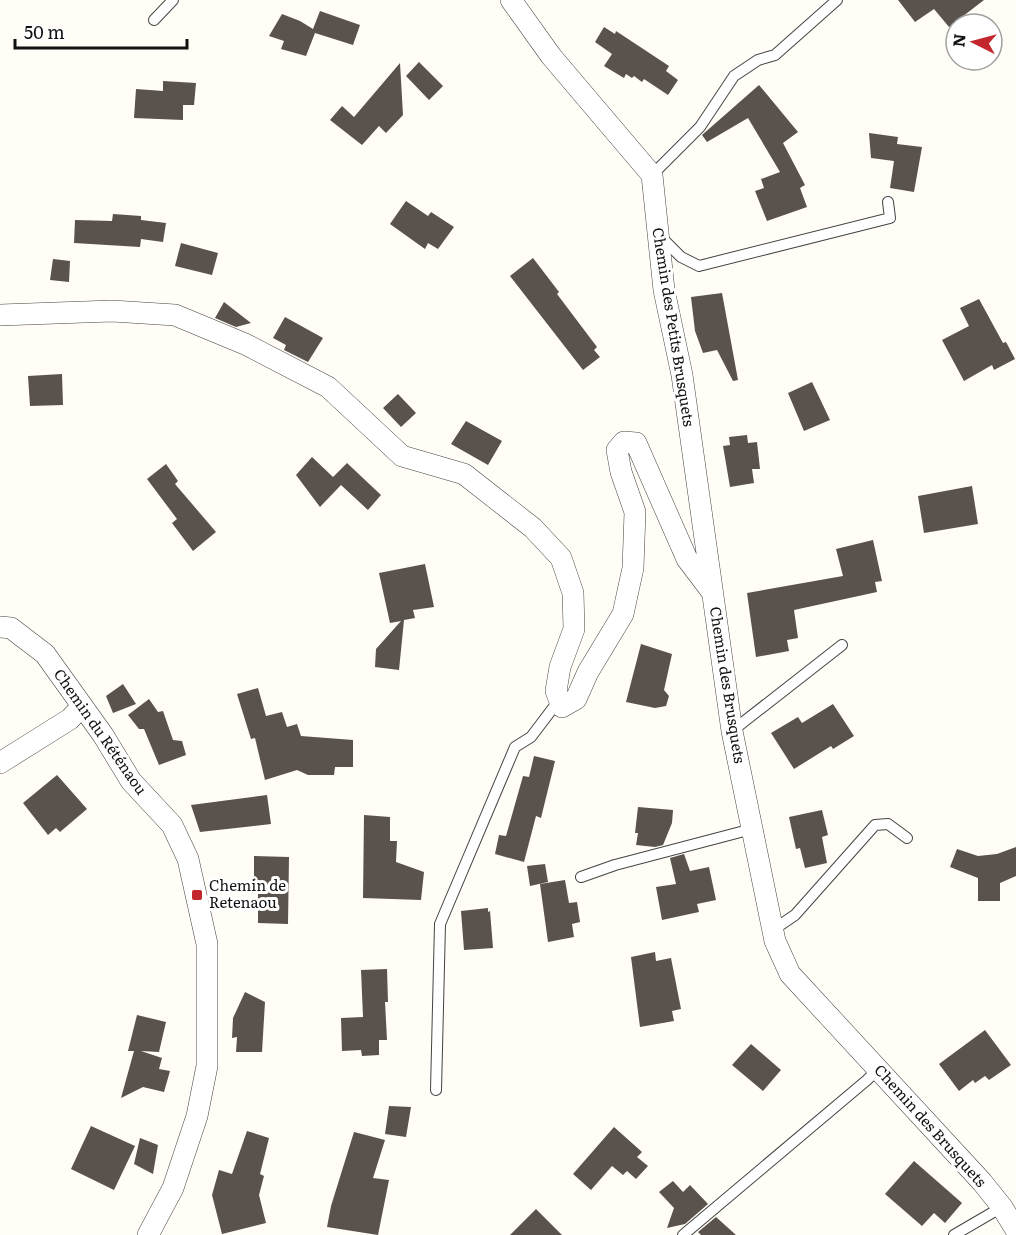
<svg xmlns="http://www.w3.org/2000/svg" width="1016" height="1235" font-family="Literata,serif">
<style>
.building{fill:#5a524d}
.lines{fill:none;stroke-linecap:round;stroke-linejoin:round}
.lane-casing{stroke:#444;stroke-width:12}
.street-casing{stroke:#444;stroke-width:22}
.lane{stroke:#fff;stroke-width:10}
.street{stroke:#fff;stroke-width:21}
.poi-dot{fill:#c4262e;stroke:#fff;stroke-width:2}
.labels{text-anchor:middle;stroke-width:6;stroke-linejoin:round;paint-order:stroke}
.street-label{font-size:15px;fill:#111;stroke:#fff}
.poi-label{font-size:15px;fill:#111;stroke:#fff;text-anchor:start}
</style>
<rect width="100%" height="100%" fill="#fffdf5"/>
<path class="building" d="M898 0H984L949 27 934 9 915 22Z
M320 11 360 25 353 45 315 33 306 56 281 49 284 41 269 36 282 14 300 21 313 29Z
M604 27 615 34 616 31 669 66 666 71 678 80 668 95 644 79 642 82 634 76 632 78 626 74 624 78 604 66 612 54 595 42Z
M419 62 443 86 429 100 406 76Z
M400 63 403 115 386 133 379 126 362 145 330 120 342 106 354 117Z
M163 81 196 83 194 105H183V120L134 118 136 89 163 91Z
M759 85 798 132 783 143 805 185 800 188 807 207 767 221 755 191 764 188 761 179 780 172 748 118 707 142 702 135Z
M869 133 898 137 897 144 922 147 914 192 890 188 894 161 871 158Z
M406 201 428 216 431 212 454 227 438 249 428 243 425 249 390 224Z
M113 214 141 216V220L166 223 163 242 141 239 140 247 74 243 75 220 112 221Z
M181 243 218 253 212 275 175 266Z
M533 258 559 292 557 294 597 347 594 350 600 357 583 370 510 276Z
M53 259 70 261 69 282 50 280Z
M722 293 738 380 733 381 717 350 703 353 695 331 691 297Z
M979 299 1003 343 1006 342 1015 359 994 370 992 365 964 381 942 340 969 326 960 308Z
M224 302 251 323 236 327 215 318Z
M285 317 323 338 308 362 284 350 286 345 273 338Z
M62 374 63 405 30 406 28 376Z
M812 382 830 420 804 431 788 393Z
M398 394 416 413 401 427 383 408Z
M466 421 502 441 488 465 451 444Z
M747 435 748 443 757 442 760 469H752L754 483 730 487 723 446 730 445 729 437Z
M312 457 333 477 347 463 381 495 368 510 341 485 320 507 296 475Z
M166 464 178 481 175 484 216 532 193 551 172 523 177 519 147 479Z
M972 486 978 524 924 533 918 496Z
M873 540 882 581 875 582 877 592 794 610 798 638 787 640 789 651 756 657 747 593 843 576 836 549Z
M425 564 434 607 413 610 415 618 404 620 399 670 375 667 376 649 401 621 390 623 379 573Z
M641 644 672 654 664 690 669 696 666 706 655 708 626 702Z
M123 684 136 704 113 713 106 696Z
M258 688 266 716 282 712 287 727 297 724 301 736 353 740V767H335L334 775H308L297 770 265 780 255 738 251 739 237 694Z
M149 699 158 712 163 711 173 740 182 741 186 755 159 765 144 729H139L128 715Z
M833 704 854 736 833 749 831 746 794 769 771 733 798 717 802 723Z
M534 756 555 761 541 818 536 816 524 862 495 854 499 835 506 836 523 776 529 777Z
M57 775 87 809 60 832 56 828 48 835 23 803Z
M267 795 271 824 200 832 191 805Z
M638 807 673 810 672 823 663 845 655 847 636 845 638 833H635Z
M822 810 828 835 822 837 827 863 805 868 800 848 796 849 789 817Z
M364 815 390 817V841H397L396 862 424 872 421 900 363 898Z
M1016 847V876L1000 883V901H978V878L950 867 957 849 978 856 997 854Z
M684 854 690 871 709 867 716 900 697 904 699 912 662 920 656 887 676 884 670 858Z
M254 856 289 857 288 924 258 923V893H254Z
M545 864 548 882 530 886 527 866Z
M565 880 569 903 577 902 580 922 572 924 574 937 548 942 540 884Z
M488 908V912L490 911 493 948 464 950 461 911Z
M655 952 656 961 671 958 681 1009 672 1011 674 1021 640 1027 631 957Z
M387 969 388 1002H385L387 1040H379V1055L362 1056 361 1050 342 1051 341 1018 363 1017 361 970Z
M245 992 265 1002 262 1052H236L237 1037 232 1038 233 1018Z
M137 1015 166 1022 159 1052 141 1051 162 1058 159 1069 170 1071 164 1092 143 1087 121 1098 134 1051H128Z
M985 1030 1011 1065 989 1080 985 1076 975 1083 973 1080 959 1091 939 1064Z
M751 1044 781 1070 763 1091 732 1065Z
M389 1106 411 1107 406 1137 385 1134Z
M91 1126 135 1146 114 1190 71 1169Z
M614 1127 642 1152 637 1157 648 1166 636 1179 627 1171 623 1175 612 1166 591 1190 573 1174Z
M247 1131 269 1138 260 1174 264 1176 259 1195 266 1223 222 1234 212 1195 219 1170 232 1174Z
M354 1132 385 1140 373 1178 389 1180 378 1235 327 1227 331 1206Z
M140 1138 158 1145 153 1174 134 1164Z
M914 1161 962 1203 945 1223 934 1213 922 1226 885 1194Z
M673 1181 683 1192 690 1185 708 1204 685 1224 667 1228 674 1208 659 1192Z
M536 1209 562 1235H510Z
M716 1217 736 1235H701L698 1232Z"/>
<g class="lines">
<g class="lane-casing">
<path id="lane" d="M154 20 173 0
M652 175 700 127 734 76 758 60 775 55 837 0
M660 236 681 257 699 266 890 218 888 202
M732 731 842 645
M581 877 615 865 752 829
M773 930 795 915 875 825 888 824 907 838
M436 1090 440 924 515 747 531 737 559 700
M683 1235 867 1080 878 1069
M954 1235 1002 1207"/>
</g>
<g class="street-casing">
<path id="street" d="M511 0 551 56 652 175 664 290 682 375 732 731 775 941 790 974 982 1182 1002 1207 1016 1230
M0 315 112 311 175 315 245 344 328 387 402 456 464 474 533 528 561 558 573 593 574 629 560 667 556 691 562 707 576 699 588 672 623 614 633 568 635 512 621 472 617 450 624 442 636 443 687 559 712 592
M0 627 11 628 45 654 103 735 131 781 172 825 188 859 207 944V1066L197 1116 173 1188 148 1235
M0 763 70 719 82 706"/>
</g>
<use href="#lane" class="lane"/>
<use href="#street" class="street"/>
</g>
<rect class="poi-dot" x="191" y="889" width="12" height="12" rx="3"/>
<g class="labels">
<g class="street-label">
<text transform="translate(673 327) rotate(81)" y="5">Chemin des Petits Brusquets</text>
<text transform="translate(727 685) rotate(81)" y="5">Chemin des Brusquets</text>
<text transform="translate(100 732) rotate(55)" y="5">Chemin du Réténaou</text>
<text transform="translate(930 1126) rotate(48)" y="5">Chemin des Brusquets</text>
</g>
<g class="poi-label">
<text x="209" y="891">Chemin de<tspan x="209" dy="17">Retenaou</tspan></text>
</g>
</g>
<g transform="translate(974 42) rotate(276)"><circle r="28" fill="#ffffff" stroke="#a0a0a0" stroke-width="1.5"/>
<path d="M0-4.5L10 22L0 15L-10 22Z" fill="#c4262e"/>
<text y="-9" font-size="16" font-weight="bold" text-anchor="middle" fill="#111111">N</text>
</g>
<path d="M15 39v9h172v-9" fill="none" stroke="#111111" stroke-width="3"/>
<text x="24" y="39" font-size="18" fill="#111111" stroke="#ffffff" stroke-width="4.5" paint-order="stroke">50 m</text>
</svg>
